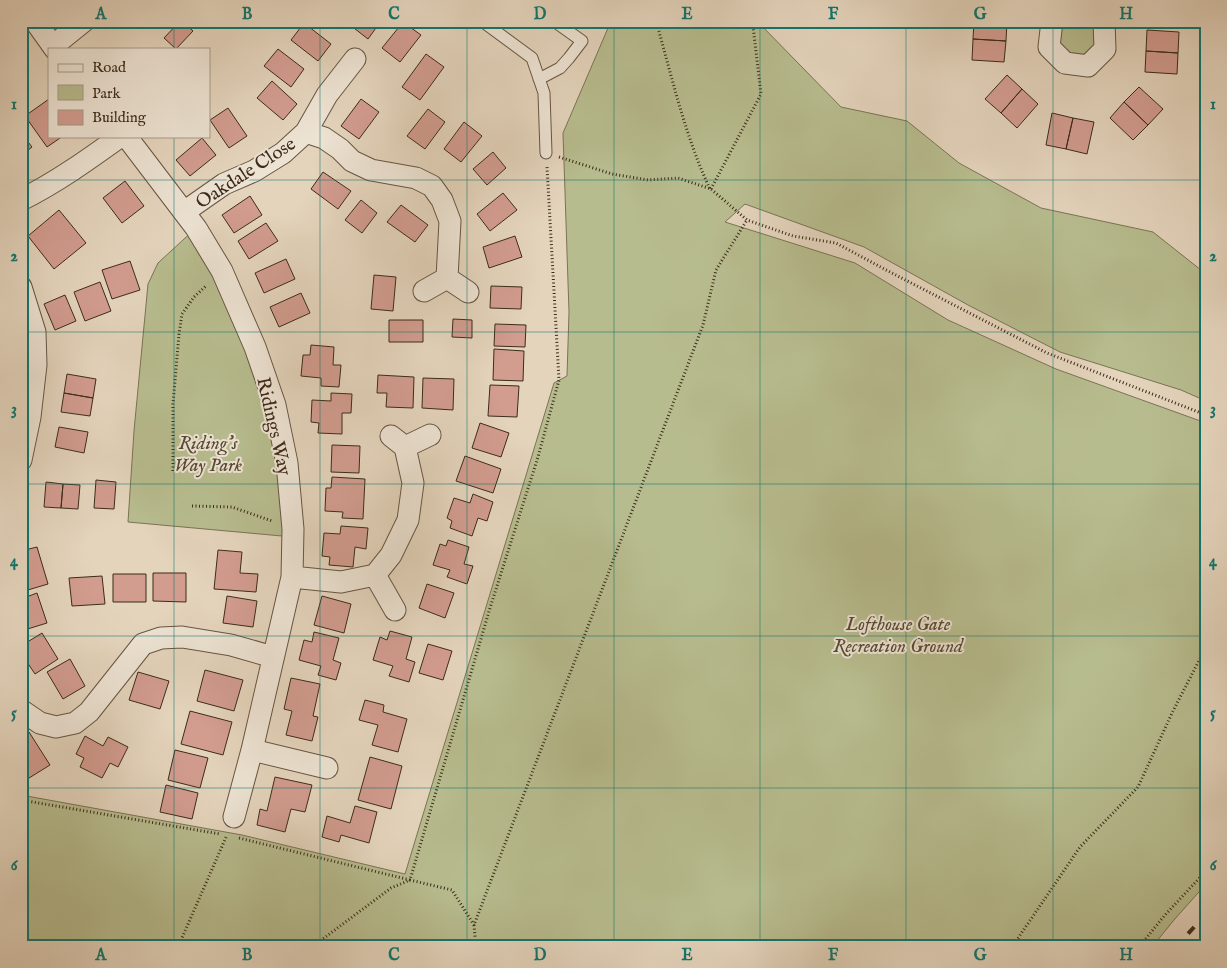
<svg xmlns="http://www.w3.org/2000/svg" width="1227" height="968" font-family="'IM FELL English',serif">
<style>
.green{fill:#b7bc8e;stroke:#7a7454}
.building{fill:#d29c8f;stroke:#3d2b1b}
.lines{fill:none;stroke-linecap:round;stroke-linejoin:round}
.lane-casing{stroke:#675543;stroke-width:13}
.street-casing{stroke:#675543;stroke-width:23}
.path{stroke:#3d2b1b;stroke-width:3;stroke-dasharray:1 2.5;stroke-linecap:butt}
.lane{stroke:#ede3d3;stroke-width:11}
.street{stroke:#ede3d3;stroke-width:21}
.rail{stroke:#3d2b1b;stroke-width:4;stroke-dasharray:9 9;stroke-linecap:butt}
.grid{fill:none;stroke:#0f766e;stroke-width:1;stroke-opacity:0.55}
.labels{text-anchor:middle;stroke-width:4;stroke-linejoin:round;paint-order:stroke}
.street-label{font-size:19px;fill:#3d2b1b;stroke:#ede3d3}
.park-label{font-size:19px;font-style:italic;fill:#554832;stroke:#ede3d3}
.neatline{fill:none;stroke:#0f766e;stroke-width:2}
.grid-label{font-size:16px;text-anchor:middle;font-weight:bold;fill:#0f766e}
</style>
<rect width="100%" height="100%" fill="#e4d4bc"/>
<filter id="stains"><feTurbulence type="fractalNoise" baseFrequency=".004" numOctaves="4"/><feColorMatrix values="0 0 0 0 .2 0 0 0 0 .09 0 0 0 0 .02 0 0 0 .5 -.17"/></filter>
<radialGradient id="worn" r=".72"><stop offset=".6" stop-color="#630" stop-opacity="0"/><stop offset="1" stop-color="#630" stop-opacity=".3"/></radialGradient>
<path class="green" d="M611 21H757L841 107 907 121 959 163 1041 208 1153 232 1206 274V401L1181 390 1060 352 968 305 864 247 745 204 725 222 855 263 948 320 1056 369 1206 423V884L1174 920 1152 947H21V795L242 835 405 874 554 383 567 376 569 312 563 133Z
M1052 21H1104L1105 49 1065 63Z
M196 228 255 346 293 537 128 522 134 431 148 284 158 263Z"/>
<path class="building" d="M180 21H182L193 31 176 49 164 38Z
M353 21H381L368 39 350 25Z
M974 21H1007L1006 41 973 39Z
M403 22 421 35 400 62 382 48Z
M304 23 331 44 318 61 291 40Z
M1147 30 1179 32 1178 53 1146 51Z
M973 39 1006 41 1004 62 972 60Z
M278 49 304 69 291 87 264 66Z
M1146 51 1178 53 1177 74 1145 72Z
M426 54 444 67 420 100 402 87Z
M1007 75 1022 89 1001 113 985 99Z
M272 81 297 104 283 120 257 98Z
M1139 87 1163 109 1148 125 1124 102Z
M1022 89 1038 104 1017 128 1001 113Z
M49 99V136H63L47 147 25 116Z
M361 99 379 112 359 139 341 126Z
M1124 102 1148 125 1133 140 1110 118Z
M228 108 247 136 229 148 210 120Z
M428 109 445 122 425 149 407 136Z
M1052 113 1073 118 1066 149 1046 145Z
M1073 118 1094 122 1087 154 1066 149Z
M464 122 482 136 461 162 444 149Z
M21 133 32 147 21 156Z
M202 138 216 155 190 176 176 160Z
M493 152 506 168 487 185 473 169Z
M323 172 351 191 338 209 311 189Z
M125 181 144 206 122 223 103 198Z
M503 193 517 210 490 231 477 214Z
M250 196 262 215 234 233 222 215Z
M361 200 377 213 362 233 345 220Z
M401 205 428 225 415 242 387 222Z
M59 210 86 243 54 269 28 236Z
M266 223 278 241 249 259 238 241Z
M515 236 522 257 489 268 483 247Z
M286 259 295 279 264 293 255 273Z
M130 261 140 290 112 299 102 270Z
M374 275 396 277 393 311 371 309Z
M100 282 111 311 85 321 74 292Z
M491 286 522 287 521 309 490 308Z
M301 293 310 313 279 327 270 307Z
M65 295 76 321 55 330 44 304Z
M453 319 472 320V338L452 337Z
M389 320H423V342H389Z
M495 324 526 325 525 347 494 346Z
M311 345 334 347 333 365H341L339 387 321 386V378L301 376 303 355H310Z
M494 349 524 351 523 381 493 380Z
M67 374 96 379 93 398 64 393Z
M378 375 414 377 413 408 386 407 387 393H377Z
M423 378 454 379 453 410 422 408Z
M490 385 519 386 517 417 488 416Z
M64 393 93 398 90 416 61 412Z
M331 393 352 394 351 413H342V434L318 433 319 423 311 422 312 400 331 401Z
M480 423 509 433 501 457 472 448Z
M59 427 88 432 84 453 55 447Z
M332 445 360 446 359 473 331 472Z
M465 456 501 469 493 493 456 481Z
M332 477 365 479 363 519 342 518 343 512 325 511 326 488H331Z
M96 480 116 482 114 509 94 508Z
M46 482 63 484 61 508 44 507Z
M63 484 80 485 78 509 61 508Z
M21 489H28V514H21Z
M473 494 493 502 487 521 478 518 472 536 450 528 452 521 447 518 454 498 470 503Z
M341 526 368 528 366 549 355 547 353 567 329 565 330 557 322 556 324 533 340 534Z
M448 540 469 547 464 564 473 566 467 584 447 577 450 570 433 565 440 544 446 546Z
M37 547 48 584 21 592V551Z
M218 550 242 552 240 573 258 574 256 592 214 589Z
M153 573H186V602L153 601Z
M113 574H146V602H113Z
M102 576 105 604 72 606 69 578Z
M427 584 454 593 445 618 419 608Z
M37 593 47 623 21 631V599Z
M227 596 257 601 253 627 223 623Z
M322 596 351 604 344 633 314 625Z
M390 631 412 637 406 659 415 662 409 682 389 676 393 666 373 660 380 637 387 640Z
M314 632 339 638 333 660 341 663 336 680 318 675 321 666 299 660 304 640 312 642Z
M42 633 58 659 35 674 21 653V646Z
M428 644 452 651 443 680 419 673Z
M70 659 85 686 63 699 47 672Z
M205 670 243 680 234 711 197 701Z
M138 672 169 681 160 709 129 700Z
M291 678 320 684 313 716 318 717 312 741 286 735 292 711 284 709Z
M365 700 384 705 383 712 407 719 398 752 372 745 378 725 359 720Z
M190 711 232 722 223 755 181 744Z
M29 732 50 765 21 783V737Z
M85 736 103 746 108 737 128 747 118 767 110 763 102 778 80 767 84 758 76 754Z
M175 750 208 758 200 788 168 780Z
M370 757 402 766 391 809 358 800Z
M275 777 312 785 305 812 291 809 285 832 257 825 260 809 267 811Z
M166 785 198 793 192 819 160 812Z
M355 806 377 812 369 843 341 835 339 842 322 837 327 816 350 823Z"/>
<g class="lines">
<g class="lane-casing">
<path id="lane" d="M482 21 532 58 544 93 546 153
M539 79 560 68 569 58 582 41 554 21"/>
</g>
<g class="street-casing">
<path id="street" d="M35 21 55 49
M1052 21 1049 47 1065 63 1088 66 1105 49 1104 21
M53 46 84 21
M306 132 327 95 355 59
M126 136 196 228 222 271 255 347 275 405 287 463 293 529 292 577 252 750 234 817
M21 200C57 182 89 159 121 136
M184 212 224 184 254 171 283 153 306 132 324 138 340 149 352 161 371 170 416 178 432 186 442 200 450 221 447 278
M21 287 35 332 36 365 30 417 21 460
M424 291 447 278 468 292
M391 436 405 447 430 435
M375 575 395 610
M292 577 341 582 375 575 391 555 408 520 413 483 405 447
M21 710 40 723 56 727 75 723 89 712 143 644 161 638 182 637 231 645 273 657
M252 750 327 768"/>
</g>
<path class="path" d="M656 21C672 77 685 136 710 189
M559 157 612 174 648 180 678 178 711 189 747 220 793 236 836 243 888 271 1047 353 1206 415
M711 189 761 94 753 26 750 21
M173 471V404L179 334 182 314 194 297 206 286
M192 506 232 507 272 521
M21 800 220 834
M239 838 410 880 490 608 538 457 559 380 547 167
M178 947 227 835
M312 947 391 888 410 880 452 890 474 925
M476 947 474 925 703 325 716 270 747 220
M1012 947 1080 847 1138 787 1173 711 1206 647
M1139 947 1165 915 1206 871"/>
<use href="#lane" class="lane"/>
<use href="#street" class="street"/>
<path class="rail" d="M1176 947 1206 914
M1197 947 1206 937"/>
</g>
<path class="grid" d="M174 21V49M320 21V947M467 21V947M614 21V947M760 21V947M906 21V947M1053 21V947M174 136V947M21 180H1206M21 332H1206M21 484H1206M21 636H1206M21 788H1206"/>
<g class="labels">
<g class="street-label">
<text transform="translate(245 172) rotate(-33)" y="7">Oakdale Close</text>
<text transform="translate(275 426) rotate(77)" y="7">Ridings Way</text>
</g>
<g class="park-label">
<text x="208" y="449">Riding's<tspan x="208" dy="22">Way Park</tspan></text>
<text x="898" y="630">Lofthouse Gate<tspan x="898" dy="22">Recreation Ground</tspan></text>
</g>
</g>
<rect width="1227" height="968" fill="none" stroke="#e4d4bc" stroke-width="55"/>
<rect x="48" y="48" width="162" height="90" fill="#ede3d3" stroke="#a79989"/>
<rect x="58" y="64" width="25" height="8" fill="#ede3d3" stroke="#a79989"/>
<text x="92" y="72" font-size="15" fill="#3d2b1b">Road</text>
<rect x="58" y="85" width="25" height="15" fill="#b7bc8e" stroke="#a79989"/>
<text x="92" y="98" font-size="15" fill="#3d2b1b">Park</text>
<rect x="58" y="110" width="25" height="15" fill="#d29c8f" stroke="#a79989"/>
<text x="92" y="122" font-size="15" fill="#3d2b1b">Building</text>
<rect x="28" y="28" width="1172" height="912" class="neatline"/>
<g class="grid-label">
<text x="101" y="19">A</text>
<text x="247" y="19">B</text>
<text x="394" y="19">C</text>
<text x="540" y="19">D</text>
<text x="687" y="19">E</text>
<text x="833" y="19">F</text>
<text x="980" y="19">G</text>
<text x="1126" y="19">H</text>
<text x="14" y="109">1</text>
<text x="1213" y="109">1</text>
<text x="14" y="261">2</text>
<text x="1213" y="261">2</text>
<text x="14" y="414">3</text>
<text x="1213" y="414">3</text>
<text x="14" y="566">4</text>
<text x="1213" y="566">4</text>
<text x="14" y="718">5</text>
<text x="1213" y="718">5</text>
<text x="14" y="870">6</text>
<text x="1213" y="870">6</text>
<text x="101" y="960">A</text>
<text x="247" y="960">B</text>
<text x="394" y="960">C</text>
<text x="540" y="960">D</text>
<text x="687" y="960">E</text>
<text x="833" y="960">F</text>
<text x="980" y="960">G</text>
<text x="1126" y="960">H</text>
</g>
<rect width="100%" height="100%" filter="url(#stains)"/>
<rect width="100%" height="100%" fill="url(#worn)"/>
</svg>
